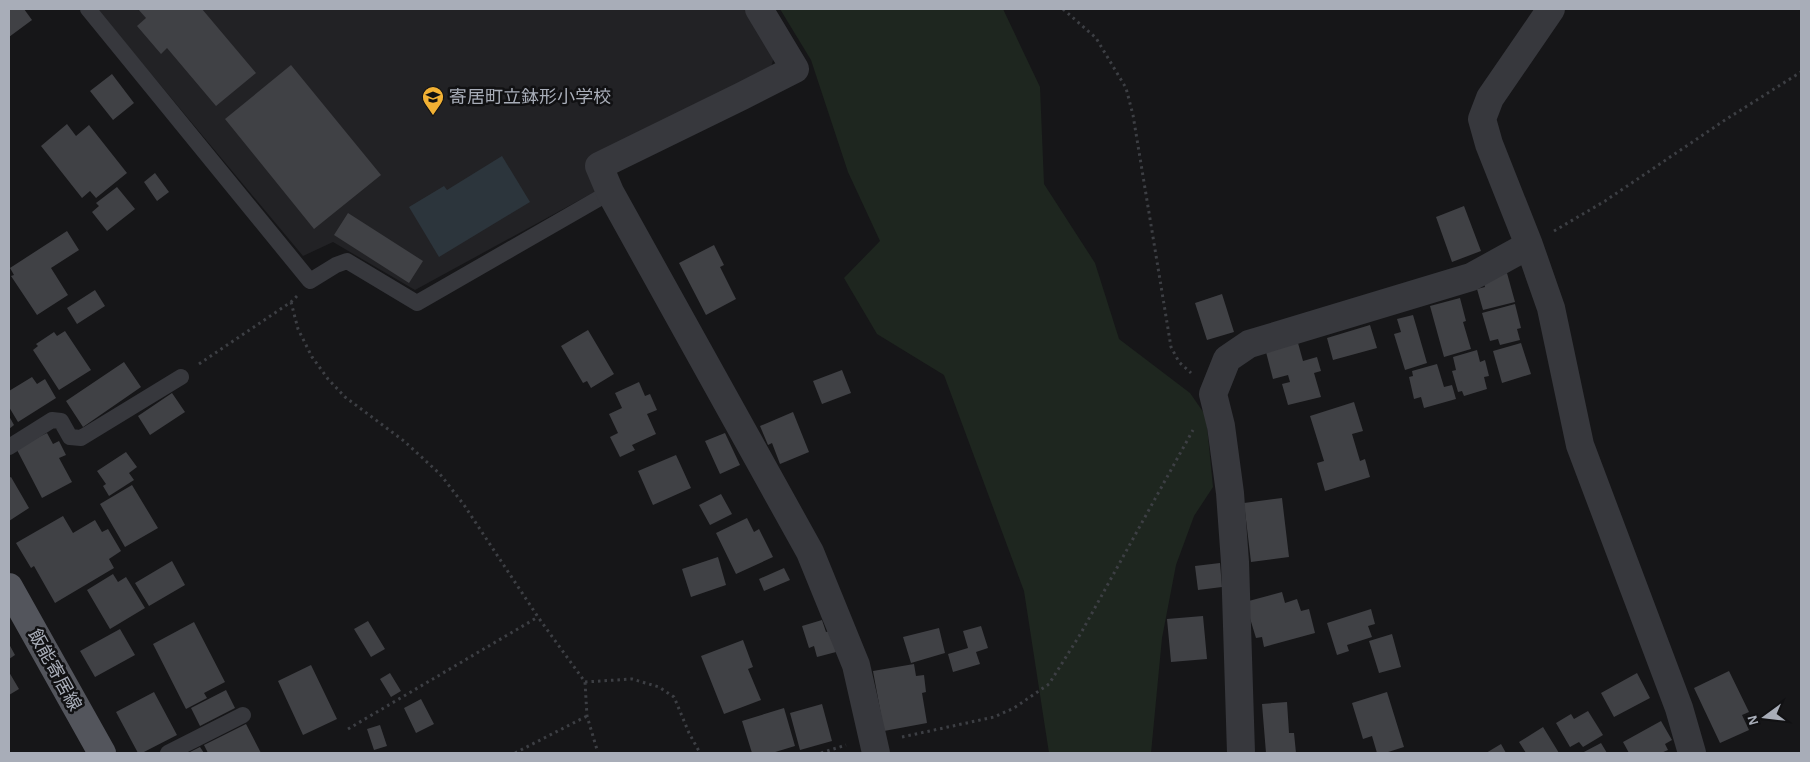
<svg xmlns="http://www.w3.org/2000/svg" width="1810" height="762" font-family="'Alegreya Sans','Noto Sans JP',sans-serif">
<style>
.built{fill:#222225}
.green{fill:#1e261f}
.water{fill:#2c353c}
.building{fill:#404145}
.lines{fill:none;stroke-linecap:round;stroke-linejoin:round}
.path{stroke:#3d3f44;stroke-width:3;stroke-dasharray:2.5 4;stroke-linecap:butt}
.service{stroke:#37383d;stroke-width:16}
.minor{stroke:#37383d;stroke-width:28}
.primary{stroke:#53555c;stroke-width:28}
.labels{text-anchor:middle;stroke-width:5;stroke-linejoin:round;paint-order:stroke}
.poi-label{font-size:18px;fill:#a8adb8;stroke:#111113;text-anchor:start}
.street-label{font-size:18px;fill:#a8adb8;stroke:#111113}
</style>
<rect width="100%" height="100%" fill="#161618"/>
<path class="built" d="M97 9H748L775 52 771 68 586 164 598 190 415 290 333 242 303 256Z"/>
<path class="green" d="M780 9H1003L1040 87 1044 184 1095 263 1119 339 1190 393 1206 416 1213 487 1194 516 1176 565 1162 638 1151 753H1049L1024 591 944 375 877 334 844 278 880 241 848 172 811 60Z"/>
<path class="water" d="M502 156 530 202 439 257 409 207 444 186 447 190Z"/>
<path class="building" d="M9 9H24L32 20 9 37Z
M138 9H202L256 73 216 106 167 48 161 54 137 26 146 18Z
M291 65 381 175 314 229 225 119Z
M112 74 134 103 113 120 90 91Z
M67 124 76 136 89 125 127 173 96 198 90 191 82 198 41 146Z
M155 173 169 192 157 201 144 182Z
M117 187 135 209 107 231 92 212 99 206 96 203Z
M1464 206 1481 251 1452 262 1436 217Z
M348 213 423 261 409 283 334 235Z
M67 231 79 250 51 268 68 295 37 315 11 276 14 275 10 268Z
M714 245 724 265 720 267 736 299 706 315 679 263Z
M1507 273 1515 302 1483 310 1477 289 1485 287 1483 280Z
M95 290 105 306 77 324 67 308Z
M1222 294 1234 332 1207 340 1195 303Z
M1460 298 1466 321 1463 322 1471 349 1444 357 1430 306Z
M1515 304 1521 328 1517 329 1520 340 1500 345 1498 339 1490 341 1482 313Z
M1413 315 1427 363 1405 370 1394 334 1401 332 1397 319Z
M1370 325 1377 348 1333 360 1327 338Z
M588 330 614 374 591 388 587 381 583 383 561 346Z
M65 331 91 370 59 390 33 350 38 346 36 344 54 332 57 336Z
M1298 343 1303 361 1317 357 1321 371 1314 373 1321 397 1288 405 1282 384 1290 382 1288 375 1273 379 1266 352Z
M1521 343 1531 374 1502 383 1493 351Z
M1477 350 1480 362 1485 360 1489 376 1484 377 1487 389 1464 396 1462 391 1458 392 1452 371 1456 370 1453 357Z
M124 362 141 387 83 427 66 401Z
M1437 364 1444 387 1452 385 1456 399 1424 408 1421 397 1414 399 1409 377 1413 376 1412 371Z
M842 370 851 393 822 404 813 381Z
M32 377 37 384 45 379 56 398 18 422 9 407V391Z
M639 382 645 396 650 394 657 410 647 414 656 434 632 445 635 450 620 457 610 437 618 433 609 414 622 408 615 393Z
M172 393 185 412 150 435 138 416Z
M1354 402 1363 431 1352 434 1360 461 1365 459 1370 477 1325 491 1317 463 1324 461 1310 416Z
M793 412 809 452 780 464 772 443 768 445 760 426Z
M9 416 14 425 9 429Z
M47 433 53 444 59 441 66 455 59 458 72 482 42 498 16 448Z
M725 433 740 465 720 474 705 441Z
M126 452 137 467 129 473 134 480 109 496 103 486 106 484 97 471Z
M676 455 691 488 653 505 638 471Z
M11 477 29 508 9 521V478Z
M132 485 158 528 125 547 100 504Z
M721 494 732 514 710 525 699 505Z
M1282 498 1289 557 1251 562 1244 503Z
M63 516 73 533 95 520 102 532 108 529 121 551 109 559 114 568 55 603 34 566 31 568 16 543Z
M747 518 754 532 759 529 773 557 736 574 716 533Z
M718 557 726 585 691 597 682 569Z
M172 561 185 585 149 606 135 583Z
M1220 563 1222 587 1198 590 1195 566Z
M784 568 790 580 764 591 759 579Z
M113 574 118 582 126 577 145 608 110 629 87 590Z
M1282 592 1285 603 1297 599 1301 611 1309 609 1315 633 1264 647 1262 637 1256 638 1245 602Z
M1371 609 1375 624 1368 626 1372 637 1347 645 1349 651 1337 655 1327 623Z
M1203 616 1207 659 1171 662 1167 619Z
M822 620 826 632 830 631 836 652 817 657 814 646 809 648 802 626Z
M368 621 385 649 371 657 354 629Z
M194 622 225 682 204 693 207 698 186 709 153 644Z
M981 626 988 648 976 652 980 664 953 672 948 654 968 648 963 631Z
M939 628 945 653 911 663 903 637Z
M120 629 135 655 95 677 80 651Z
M1392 634 1401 667 1379 673 1369 641Z
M743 640 753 667 748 669 761 700 724 714 701 656Z
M9 644 15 655 9 659Z
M914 664 916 676 924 675 926 692 922 693 927 723 884 731 873 671Z
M311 665 337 719 303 735 278 681Z
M1729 671 1749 712 1742 715 1749 730 1720 743 1694 688Z
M9 672 19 689 9 695Z
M390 673 401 691 391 697 380 679Z
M1637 673 1650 698 1614 717 1601 693Z
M226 690 235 708 200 726 191 708Z
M154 692 177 735 142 753H138L116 712Z
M1387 692 1404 747 1385 753H1377L1372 736 1363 739 1352 703Z
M421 699 434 724 416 733 404 708Z
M1287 702 1289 733H1294L1296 753H1266L1262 704Z
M822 704 832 741 800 750 790 713Z
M784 708 795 746 772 753H752L742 721Z
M1588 711 1603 735 1583 747 1579 742 1570 747 1556 723 1571 714 1574 719Z
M1661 721 1672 740 1665 744 1668 750 1661 753H1629L1623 742Z
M246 724 261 753H208L204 745Z
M380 725 387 746 374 750 367 729Z
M1543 727 1559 753H1526L1519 742Z
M1601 743 1607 753H1582Z
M1501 744 1506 753H1486Z
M200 747 204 753H188Z"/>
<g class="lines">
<path class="path" d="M1063 9 1096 38 1126 88 1133 115 1171 347 1179 362 1191 373
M1554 231 1605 201 1725 120 1801 72
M291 302 298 329 312 357 328 379 345 397 404 441 440 474 464 505 538 617 585 682 587 716 598 753
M199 364 291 302 297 296
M585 682 632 679 659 687 674 697 689 733 700 753
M348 729 538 617
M902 737 994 717 1014 708 1049 684 1081 633 1193 430
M515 753 587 716
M821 753 846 745"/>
<path class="service" d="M88 9 310 281 336 265 347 261 417 303 610 192
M9 447 52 420 61 421 70 437 81 438 181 377
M168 753 243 715"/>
<path class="minor" d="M759 9 795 69 742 96 599 166 610 192 810 552 856 665 876 753
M1551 9 1490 98 1482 119 1489 144 1529 245 1551 308 1580 445 1679 708 1692 753
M1241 753 1235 562 1230 493 1221 426 1213 394 1227 359 1249 344 1471 277 1529 245"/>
<path class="primary" d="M9 587 102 753"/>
</g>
<defs>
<g id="school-pin" transform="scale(1.125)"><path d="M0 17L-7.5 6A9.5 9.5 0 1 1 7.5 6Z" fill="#f2b134" stroke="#111113"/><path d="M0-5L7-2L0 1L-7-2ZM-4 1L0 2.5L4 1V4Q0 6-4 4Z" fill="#111"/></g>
</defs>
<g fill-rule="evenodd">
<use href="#school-pin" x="433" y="97"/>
</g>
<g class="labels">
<g class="poi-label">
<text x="449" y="103">寄居町立鉢形小学校</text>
</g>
<g class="street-label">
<text transform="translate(55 670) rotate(61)" y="6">飯能寄居線</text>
</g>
</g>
<rect width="1810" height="762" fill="none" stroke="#a8adb8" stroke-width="20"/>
<g transform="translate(1765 717) rotate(255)" stroke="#111113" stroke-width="4" paint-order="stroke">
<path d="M0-4L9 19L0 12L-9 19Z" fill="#a8adb8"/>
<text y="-8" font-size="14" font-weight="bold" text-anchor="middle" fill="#a8adb8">N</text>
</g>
</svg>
